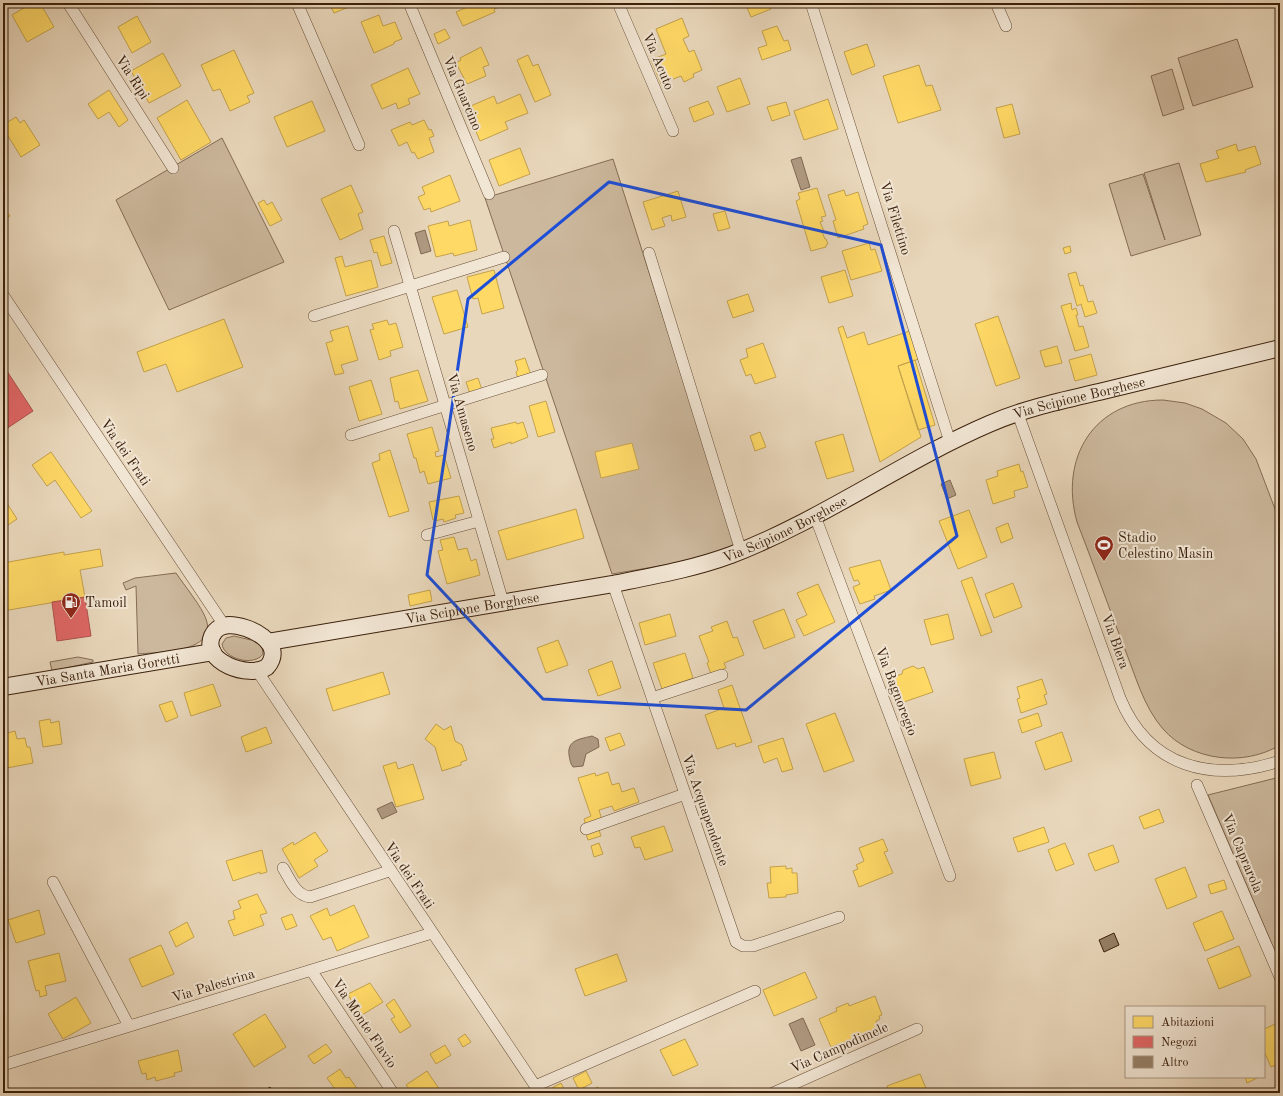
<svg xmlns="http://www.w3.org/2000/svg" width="1283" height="1096" font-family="'Old Standard TT',serif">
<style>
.green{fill:#ccb89d;stroke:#846c54}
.water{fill:#ae9980;stroke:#806952}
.homes{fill:#ffd966;stroke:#c4a24b}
.shops{fill:#e06666;stroke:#af514b}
.building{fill:#968067;stroke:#3c210c}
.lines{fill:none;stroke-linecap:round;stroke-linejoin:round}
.street-casing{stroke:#674e38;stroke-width:12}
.secondary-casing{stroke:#3c210c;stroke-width:18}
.street{stroke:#f1e5d3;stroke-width:11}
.secondary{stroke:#f1e5d3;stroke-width:16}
.marked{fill:none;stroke:#1d4ed8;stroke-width:3;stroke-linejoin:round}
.labels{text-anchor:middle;stroke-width:4;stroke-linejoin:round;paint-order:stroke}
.street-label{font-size:14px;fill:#3c210c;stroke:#f1e5d3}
.poi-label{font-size:14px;fill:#3c210c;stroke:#f1e5d3;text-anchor:start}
</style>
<rect width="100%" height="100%" fill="#e9d7bb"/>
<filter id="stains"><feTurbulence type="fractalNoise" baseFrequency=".005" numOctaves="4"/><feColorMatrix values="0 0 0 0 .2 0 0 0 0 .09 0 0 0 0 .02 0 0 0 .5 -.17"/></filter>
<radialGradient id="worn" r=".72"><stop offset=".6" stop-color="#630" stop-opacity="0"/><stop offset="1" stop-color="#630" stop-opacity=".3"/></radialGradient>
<path class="green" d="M1237 39 1253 87 1193 106 1178 58Z
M1172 69 1184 109 1163 116 1151 76Z
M222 138 284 262 169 310 116 200Z
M613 159 736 546 689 561 612 574 485 198Z
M1179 163 1201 235 1131 256 1109 184 1143 174 1165 240 1144 173Z
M1163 400 1185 403 1202 409 1226 423 1243 439 1256 459 1280 522V745C1244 767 1191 761 1163 729 1143 706 1135 674 1124 647 1108 605 1093 563 1077 522 1059 458 1094 400 1163 400Z
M176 573C184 585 202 607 206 619 218 653 158 652 138 654L136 586 126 590 123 583 135 578Z
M234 636 255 641 262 647 263 654C254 667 224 659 222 644L226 638Z
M78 657 93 660V662L52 671 50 662Z
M1280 777V963L1208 795Z"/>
<path class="water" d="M801 157 810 187 801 190 791 160Z
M425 230 431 251 421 254 415 233Z
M950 480 956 495 947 499 941 484Z
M592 736 598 739 599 747 586 754 583 766 573 767C570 763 570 760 569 755 567 740 580 739 592 736Z
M392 802 397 812 382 819 377 809Z
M803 1018 815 1045 801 1051 789 1024Z"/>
<path class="homes" d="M32 3H40L54 27 27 42 12 15Z
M329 3H349L351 6 334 13Z
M462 3H500L502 6 494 9 495 12 463 26 456 12 465 8Z
M745 3H768L771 9 751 17Z
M379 15 383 26 395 22 402 39 394 42V44L374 53 361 22Z
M137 16 151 42 132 53 118 27Z
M682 18 689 36 683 39 689 52 694 50 702 70 693 74 694 77 684 82 681 76 661 84 651 60 666 54 656 29Z
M777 26 784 41 788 40 791 50 762 60 758 48 767 45 762 31Z
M445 29 450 38 438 44 434 34Z
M867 44 875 66 852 75 844 52Z
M481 47 489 65 483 67 486 76 467 84 456 63 461 60 460 58Z
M234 50 254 93 247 96 250 102 230 111 220 89 213 91 201 65Z
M163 53 181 86 149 103 131 71Z
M528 55 533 66 538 64 551 95 535 102 517 60Z
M919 65 926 86 932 85 941 110 898 123 883 76Z
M408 68 420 94 408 99 410 104 398 109 396 103 382 109 371 85Z
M740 78 750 104 727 112 717 87Z
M109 90 128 120 119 127 109 112 98 119 88 104Z
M520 94 528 113 505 122 508 129 480 141 466 108 494 96 497 104Z
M828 99 838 129 804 140 794 111Z
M187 100 211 142 181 160 157 118Z
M312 101 325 131 287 147 274 117Z
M708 101 714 114 694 122 689 108Z
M786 102 790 115 772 121 767 107Z
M1012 104 1020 134 1004 138 996 108Z
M16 117 20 123 24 120 40 145 21 157 3 128V125Z
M424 120 429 130 431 129 434 136 429 138 434 152 418 159 414 152 412 153 407 142 399 146 391 130 410 122 412 125Z
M1236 144 1238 151 1255 146 1261 164 1245 170 1246 172 1206 182 1200 164 1219 158 1216 151Z
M520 148 530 174 499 186 489 160Z
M450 175 460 201 431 212 430 208 424 210 418 197 425 194 422 187Z
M351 185 363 212 358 214 363 229 340 240 321 199Z
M817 188 826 216 821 217 823 221 820 222 824 231 822 232 825 239H826L828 244 826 245V247L811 251 796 201 800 199 798 193Z
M844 190 846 196 858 192 868 224 863 226 864 229 838 238 833 221 836 220 828 195Z
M678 191 686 217 672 221 671 215 662 218 665 226 652 230 643 202Z
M264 200 267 205 272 202 282 220 270 226 258 203Z
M3 207 10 216 3 221Z
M725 211 730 228 718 231 713 214Z
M470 220 477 250 454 256 453 253 436 257 428 226 448 221 449 226Z
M384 236 392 263 381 266 377 252 374 253 370 240Z
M869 243 871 250 875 249 882 271 851 280 842 251Z
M1070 246 1071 252 1065 254 1063 248Z
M342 256 345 267 371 260 378 287 346 296 335 258Z
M494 270 504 308 482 314 478 298 473 299 467 277Z
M845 270 853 296 829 303 821 277Z
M1076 272 1080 286 1083 285 1088 302 1093 301 1097 313 1085 317 1081 304 1077 306 1068 274Z
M457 290 468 327 444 334 432 297Z
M748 294 754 311 733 318 727 301Z
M1071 303 1072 310 1076 308 1078 315H1076L1079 327 1083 326 1089 347 1075 351 1061 306Z
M998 316 1020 378 996 386 975 324Z
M224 319 243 367 177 392 166 364 144 372 137 352Z
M387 320 389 325 396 323 403 347 390 351 391 356 379 360 370 330 374 329 372 324Z
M348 326 358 360 341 365 344 373 335 375 326 343 333 341 330 331Z
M843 326 847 338 864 332 868 345 910 331 919 359 898 366 921 437 880 462 838 328Z
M763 343 776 377 755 384 751 374 746 376 740 360 748 357 746 349Z
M1057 346 1062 363 1045 367 1040 351Z
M1091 354 1097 375 1075 381 1069 360Z
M525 358 531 375 518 379 516 372 518 370 515 361Z
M915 360 935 425 918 430 898 366Z
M418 370 428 401 400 409 398 401 395 402 390 378Z
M478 378 482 390 470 394 466 382Z
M371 380 382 414 359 421 349 387Z
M546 401 555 432 538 437 529 406Z
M516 422 517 424 523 422 528 437 511 444V442L494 448 491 439H494L491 428Z
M432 427 439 451 435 452 436 457 444 455 451 478 428 484 424 471 420 473 416 458H414L407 434Z
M760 432 766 447 755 451 750 436Z
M843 434 854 471 827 479 815 442Z
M632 443 639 469 601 478 595 452Z
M390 450 409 511 389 517 372 463 380 460 379 454Z
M51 452 92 511 81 518 55 480 47 486 32 465Z
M3 461 7 463 3 471Z
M1019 464 1021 472 1023 471 1028 487 1014 491 1015 497 993 504 986 480 998 476 997 471Z
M459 496 464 513 455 515 456 518 444 522 443 519 435 521V519L433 520 429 502Z
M3 497 17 519 5 527 3 524Z
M576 509 584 538 507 560 498 531Z
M969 510 987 557 958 569 939 521Z
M1008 523 1013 538 1001 543 996 528Z
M454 537 458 550 467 548 471 561 476 559 480 575 447 584 438 551 443 550 440 540Z
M100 549 103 566 80 570 85 597 3 611V563L64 552V555Z
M880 560 891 590 874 596 875 599 860 604 853 587 860 584 858 580 854 581 849 568Z
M972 577 992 632 981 636 961 581Z
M1013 583 1022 607 994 618 985 594Z
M818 584 835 622 804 636 796 620 807 615 797 593Z
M430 590 432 601 410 606 408 595Z
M784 609 795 637 764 649 753 621Z
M670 614 676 636 645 645 639 623Z
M948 614 954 639 931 645 924 620Z
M727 621 733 638 737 637 744 655 724 663 726 668 711 674 707 663 709 662 699 636 713 631 711 627Z
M558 640 568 665 546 673 537 648Z
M685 653 693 678 662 689 653 663Z
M612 661 621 688 598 696 588 670Z
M913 666 918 669 924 667 933 692 901 703 893 677 902 674 903 670Z
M383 672 390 694 333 711 326 689Z
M1042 679 1047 694 1044 695 1047 704 1021 713 1017 699 1020 698 1017 687Z
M213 684 221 706 191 716 184 693Z
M732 685 752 742 736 747 735 743 717 749 705 715 724 708 718 690Z
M172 701 178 717 166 722 159 705Z
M835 713 854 761 824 772 806 724Z
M1038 713 1042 726 1022 733 1018 720Z
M50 719 51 723 59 721 62 744 43 747 39 721Z
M436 724 444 730 451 726 455 741 462 745 467 760 461 762V765L442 771 435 747 425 739Z
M266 727 272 743 246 752 241 737Z
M15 731 17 739 25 738 27 747H30L33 763 7 768 3 750V734Z
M1062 732 1072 761 1045 770 1035 742Z
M620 733 625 745 610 751 605 738Z
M783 738 793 769 782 772 777 758 764 763 758 746Z
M994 752 1001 778 971 786 964 759Z
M396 762 398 769 413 764 424 799 396 807 383 766Z
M608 772 612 785 619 783 622 792 634 788 639 802 614 811 612 806 599 810 602 820 586 826 584 819 591 816 578 778 595 773 596 776Z
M1159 809 1164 822 1144 829 1139 817Z
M664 826 673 851 645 860 640 847 635 848 631 837Z
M1044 827 1049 842 1018 852 1013 838Z
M599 830 601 836 588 840 586 834Z
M315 832 328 851 314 860 318 866 299 878 282 849 293 842 294 845Z
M883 839 888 851 884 852 893 873 859 887 853 871 858 869 856 865 864 861 859 848Z
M599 843 603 854 594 857 591 846Z
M1065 843 1074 864 1056 871 1048 850Z
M1113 845 1119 862 1095 871 1088 854Z
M262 850 267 872 260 874V872L233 881 226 861Z
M786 866V869L792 868V873H797L798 893 786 895V897L769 898 767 883H771L770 867Z
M1185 867 1197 897 1167 909 1155 879Z
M1224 880 1227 889 1211 894 1208 885Z
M257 894 267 913 260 915 264 925 234 936 228 921 235 919 233 911 241 908 238 901Z
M354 905 369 937 337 951 331 937 323 940 310 916 327 908 330 916Z
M39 910 45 934 16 943 8 920Z
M1222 911 1234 939 1205 951 1193 923Z
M292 914 297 926 286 930 281 918Z
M187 922 194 937 176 947 169 932Z
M161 945 174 974 142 987 129 959Z
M1239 946 1251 976 1219 989 1207 959Z
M59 953 66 981 45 986 47 995 40 997 39 990 36 991 28 961Z
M617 954 627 981 585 996 575 969Z
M805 972 817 998 774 1016 763 990Z
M370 983 383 1002 362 1015 358 1009 356 1010 348 994Z
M875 996 882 1015 879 1016 880 1019 876 1021 879 1029 831 1047 819 1019 837 1011 836 1008 848 1003 849 1006Z
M76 997 91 1023 63 1039 48 1014Z
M394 999 411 1026 400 1033 391 1019 395 1017 386 1005Z
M265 1014 286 1047 254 1067 233 1034Z
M1280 1022V1063L1271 1067 1264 1051V1029Z
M465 1034 471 1042 463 1047 458 1039Z
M685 1039 698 1065 673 1076 660 1050Z
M326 1044 332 1052 314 1064 308 1056Z
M445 1045 451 1055 436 1064 430 1054Z
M178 1050 182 1071 174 1073 175 1076 156 1081 155 1077 147 1080 146 1073 142 1074 138 1061Z
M340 1069 346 1078 349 1077 360 1093H338L327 1078Z
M427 1071 442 1093H412L406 1085Z
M586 1071 592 1083 579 1090 573 1078Z
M920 1074 928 1093H890L887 1086Z
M1245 1077H1257V1078L1247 1083Z
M561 1083 566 1093H555L552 1088Z
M598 1087 600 1093H587Z
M106 1091 120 1093H105Z"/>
<path class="shops" d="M3 365 33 411 6 429 3 425Z
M85 597 91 636 57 641 52 602Z"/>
<path class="building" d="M1114 933 1119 945 1104 952 1099 940Z
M270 1087 274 1093H261Z"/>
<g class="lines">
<g class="street-casing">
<path id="street" d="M68 3 173 168
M297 3 359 145
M409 3 489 194
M618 3 673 131
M811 3 950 442
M996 3 1006 26
M394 231 503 602
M649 253 741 551
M3 295 224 625
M314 316 504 257
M1018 414 1120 698C1149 768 1212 783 1280 761
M351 435 542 375
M815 516 950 876
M427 535 479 521
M613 584 736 942 743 946H753L839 917
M258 672 540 1093
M652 698 722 675
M1197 785 1280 977
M586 829 685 794
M283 868C290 879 295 895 310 897L389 871
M53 882 129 1026
M311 970 393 1093
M3 1065 432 933
M535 1086 755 991
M773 1093 917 1029"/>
</g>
<g class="secondary-casing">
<g id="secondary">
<path d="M229 625C249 625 287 643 267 667 249 679 201 662 212 636 216 628 221 626 229 625Z"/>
<path id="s1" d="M268 642 613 584C653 576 693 569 731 555 822 520 901 462 989 424 1025 408 1065 400 1103 391 1162 377 1221 362 1280 348"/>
<path id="s2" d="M3 687 213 652"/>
</g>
</g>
<use href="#street" class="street"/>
<use href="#secondary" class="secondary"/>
</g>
<path class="marked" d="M609 182 881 245 957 536 746 710 543 699 427 575 468 299Z"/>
<defs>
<g id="stadium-pin" transform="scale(1)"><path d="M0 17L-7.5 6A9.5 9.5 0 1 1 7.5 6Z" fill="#8f2418" stroke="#f1e5d3"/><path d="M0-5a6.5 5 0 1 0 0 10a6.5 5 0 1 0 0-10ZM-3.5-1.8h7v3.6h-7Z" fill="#fff"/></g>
<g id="fuel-pin" transform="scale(1)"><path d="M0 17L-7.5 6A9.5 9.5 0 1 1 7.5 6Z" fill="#8f2418" stroke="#f1e5d3"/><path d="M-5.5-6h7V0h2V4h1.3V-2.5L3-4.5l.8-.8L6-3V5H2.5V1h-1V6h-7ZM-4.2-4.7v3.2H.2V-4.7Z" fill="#fff"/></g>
</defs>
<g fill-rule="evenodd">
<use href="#stadium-pin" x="1104" y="545"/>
<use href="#fuel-pin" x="71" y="602"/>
</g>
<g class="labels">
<g class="street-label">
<text transform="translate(659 61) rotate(67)" y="5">Via Acuto</text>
<text transform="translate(133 77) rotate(57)" y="5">Via Ripi</text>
<text transform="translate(463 93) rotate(67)" y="5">Via Guarcino</text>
<text transform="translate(896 218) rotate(73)" y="5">Via Filettino</text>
<text dy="5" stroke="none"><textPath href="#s1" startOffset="855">Via Scipione Borghese</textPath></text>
<text transform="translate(463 412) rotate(74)" y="5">Via Amaseno</text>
<text transform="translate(126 452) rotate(56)" y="5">Via dei Frati</text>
<text dy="5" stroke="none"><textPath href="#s1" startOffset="531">Via Scipione Borghese</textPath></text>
<text dy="5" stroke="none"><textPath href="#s1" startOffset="207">Via Scipione Borghese</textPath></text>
<text transform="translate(1116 641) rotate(70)" y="5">Via Blera</text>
<text dy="5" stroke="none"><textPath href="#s2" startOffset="106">Via Santa Maria Goretti</textPath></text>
<text transform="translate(897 691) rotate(69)" y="5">Via Bagnoregio</text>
<text transform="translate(706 810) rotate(71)" y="5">Via Acquapendente</text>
<text transform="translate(1243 853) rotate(67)" y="5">Via Caprarola</text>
<text transform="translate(410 875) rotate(56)" y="5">Via dei Frati</text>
<text transform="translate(213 985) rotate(-17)" y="5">Via Palestrina</text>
<text transform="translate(365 1023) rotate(56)" y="5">Via Monte Flavio</text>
<text transform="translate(839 1047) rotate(-24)" y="5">Via Campodimele</text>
</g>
<g class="poi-label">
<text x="1118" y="542">Stadio<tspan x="1118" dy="16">Celestino Masin</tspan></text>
<text x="85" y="607">Tamoil</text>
</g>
</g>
<rect width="1283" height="1096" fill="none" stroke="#e9d7bb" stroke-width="16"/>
<rect x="4" y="4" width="1275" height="1088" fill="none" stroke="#3c210c" stroke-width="2"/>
<rect x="8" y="8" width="1267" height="1080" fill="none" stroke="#3c210c"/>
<rect x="1125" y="1006" width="140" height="72" fill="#f1e5d3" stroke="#a99783"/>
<rect x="1133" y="1016" width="20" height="12" fill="#ffd966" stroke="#a99783"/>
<text x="1161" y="1026" font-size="12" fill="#3c210c">Abitazioni</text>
<rect x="1133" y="1036" width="20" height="12" fill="#e06666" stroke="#a99783"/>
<text x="1161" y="1046" font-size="12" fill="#3c210c">Negozi</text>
<rect x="1133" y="1056" width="20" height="12" fill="#968067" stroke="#a99783"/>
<text x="1161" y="1066" font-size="12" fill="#3c210c">Altro</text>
<rect width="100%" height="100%" filter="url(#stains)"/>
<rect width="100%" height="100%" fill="url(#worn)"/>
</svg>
